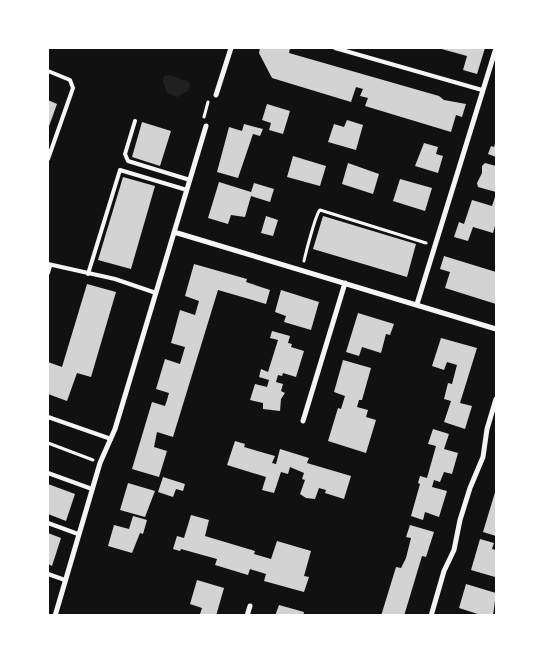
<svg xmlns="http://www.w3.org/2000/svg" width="544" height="663" font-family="Georgia,serif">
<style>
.green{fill:#202020}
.building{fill:#d3d3d3}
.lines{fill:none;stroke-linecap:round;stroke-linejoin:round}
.path{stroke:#f5f5f5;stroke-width:3}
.service{stroke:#f5f5f5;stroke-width:4}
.minor{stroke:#f5f5f5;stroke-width:5}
</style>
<rect width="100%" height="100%" fill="#111"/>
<path class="green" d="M169 75 188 81 190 85 188 91 177 97 167 93 163 81 164 76Z"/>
<path class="building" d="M260 48H290L289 53 439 96 444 100 466 104 462 117 456 115 451 132 365 106 368 98 360 96 363 89 356 87 351 102 272 78 259 53Z
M438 48H485L477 74 463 70 467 56Z
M48 100 57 104 48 129Z
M267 104 290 111 283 134 269 130 271 123 262 120Z
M347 120 363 125 356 150 328 142 334 124 344 127Z
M142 122 171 131 160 166 132 157Z
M244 124 263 129 260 136 253 134 238 178 217 172 229 127 242 131Z
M496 140V157L488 154 491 146 494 147Z
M424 143 438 147 436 154 443 156 438 173 415 166Z
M293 156 326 166 320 186 287 177Z
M348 163 379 174 373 194 342 184Z
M485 163 496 166V192L478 187 477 183 482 173V166Z
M123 177 155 186 131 269 98 260Z
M400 179 432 188 425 211 393 201Z
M219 182 251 192 254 183 274 189 270 202 251 196 245 217 231 215 228 224 208 218Z
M496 194V222L493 233 473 227 468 241 454 237 459 222 464 224 472 200 492 206Z
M266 216 278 220 273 236 261 233Z
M323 216 416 244 407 277 313 249Z
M444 256 496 272V304L445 288 450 272 440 269Z
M194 264 247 279 246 282 270 290 266 304 218 290 173 437 157 432 154 447 167 451 159 477 132 469 152 402 165 406 167 400 169 393 156 389 165 359 180 364 183 354 185 347 171 343 180 310 195 315 199 301 185 296Z
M87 284 116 292 91 377 77 373 67 401 48 394V362L62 367Z
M281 290 319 302 311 330 284 322 286 316 275 312Z
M358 313 394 324 390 335 386 334 381 353 362 347 359 356 346 352Z
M272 331 290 336 288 343 292 344 291 347 304 351 296 377 283 373 282 376 278 375 276 382 283 384 281 391 285 393 281 399 280 411 263 409V403L250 400 255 384 267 387 269 380 259 377 261 369 268 372 278 340 270 338Z
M441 338 477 348 460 403 472 406 465 429 444 422 451 401 444 399 448 383 452 384 457 365 447 362 444 370 432 366Z
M343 360 371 368 362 400H359L357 407 368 410 366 417 376 420 366 453 328 441 338 408 341 409 345 396 334 392Z
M433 429 449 434 444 449 458 453 452 474 444 472 440 482 434 480 432 487 447 491 439 517 425 512 423 520 411 516 420 484 418 483 420 476 427 478 436 446 428 444Z
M235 441 245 444 244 447 275 456 272 463 276 464 280 449 309 458 307 463 351 476 344 499 325 493 326 490 319 488 315 499 306 498 300 494 305 480 302 479 304 473 290 467 288 474 281 472 274 493 262 490 266 477 227 465Z
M163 477 185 484 183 491 176 489 173 497 158 492Z
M128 483 155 491 145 517 120 510Z
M48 484 75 494 66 521 48 514Z
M496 489V536L483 532Z
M191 515 209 520 205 536 255 551 254 554 271 559 277 541 311 551 304 576 309 577 304 592 264 581 266 574 250 569 248 575 215 565 217 559 181 549 180 551 173 549 177 536 184 538Z
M133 516 147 520 143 534 140 533 132 553 108 546 114 525 129 529Z
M410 525 434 532 426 557 422 556 404 616H381L396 567 401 568 406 558 411 538 406 537Z
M48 533 61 538 52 566 48 564Z
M480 539 494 543 492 549 496 550 495 577 471 570Z
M197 580 224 588 216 616 200 614 202 608 190 604Z
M466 584 496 593 493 616H484L459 608Z
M279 605 304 612 303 616H275Z"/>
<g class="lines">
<path class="path" d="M204 117 208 102
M304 261C306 252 316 213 320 210L426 243
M48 443 93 460"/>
<path class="service" d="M335 48 482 90
M48 71 70 80 73 88 48 159
M135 121 125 154 128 161 190 180
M48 264 115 279 156 293
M48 273 50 266
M88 274 120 170 187 190
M48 417 111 439
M48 473 92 489
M48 523 78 534
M48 574 65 580"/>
<path class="minor" d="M216 95 231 48
M174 232 496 329
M417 304 496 48
M303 421 345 283
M55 616 100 463 115 429 206 126
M247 616 250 606
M431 616 444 571 454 550 460 520 470 488 483 457 487 429 496 399"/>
</g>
<rect width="544" height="663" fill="none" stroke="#ffffff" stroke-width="98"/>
</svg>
